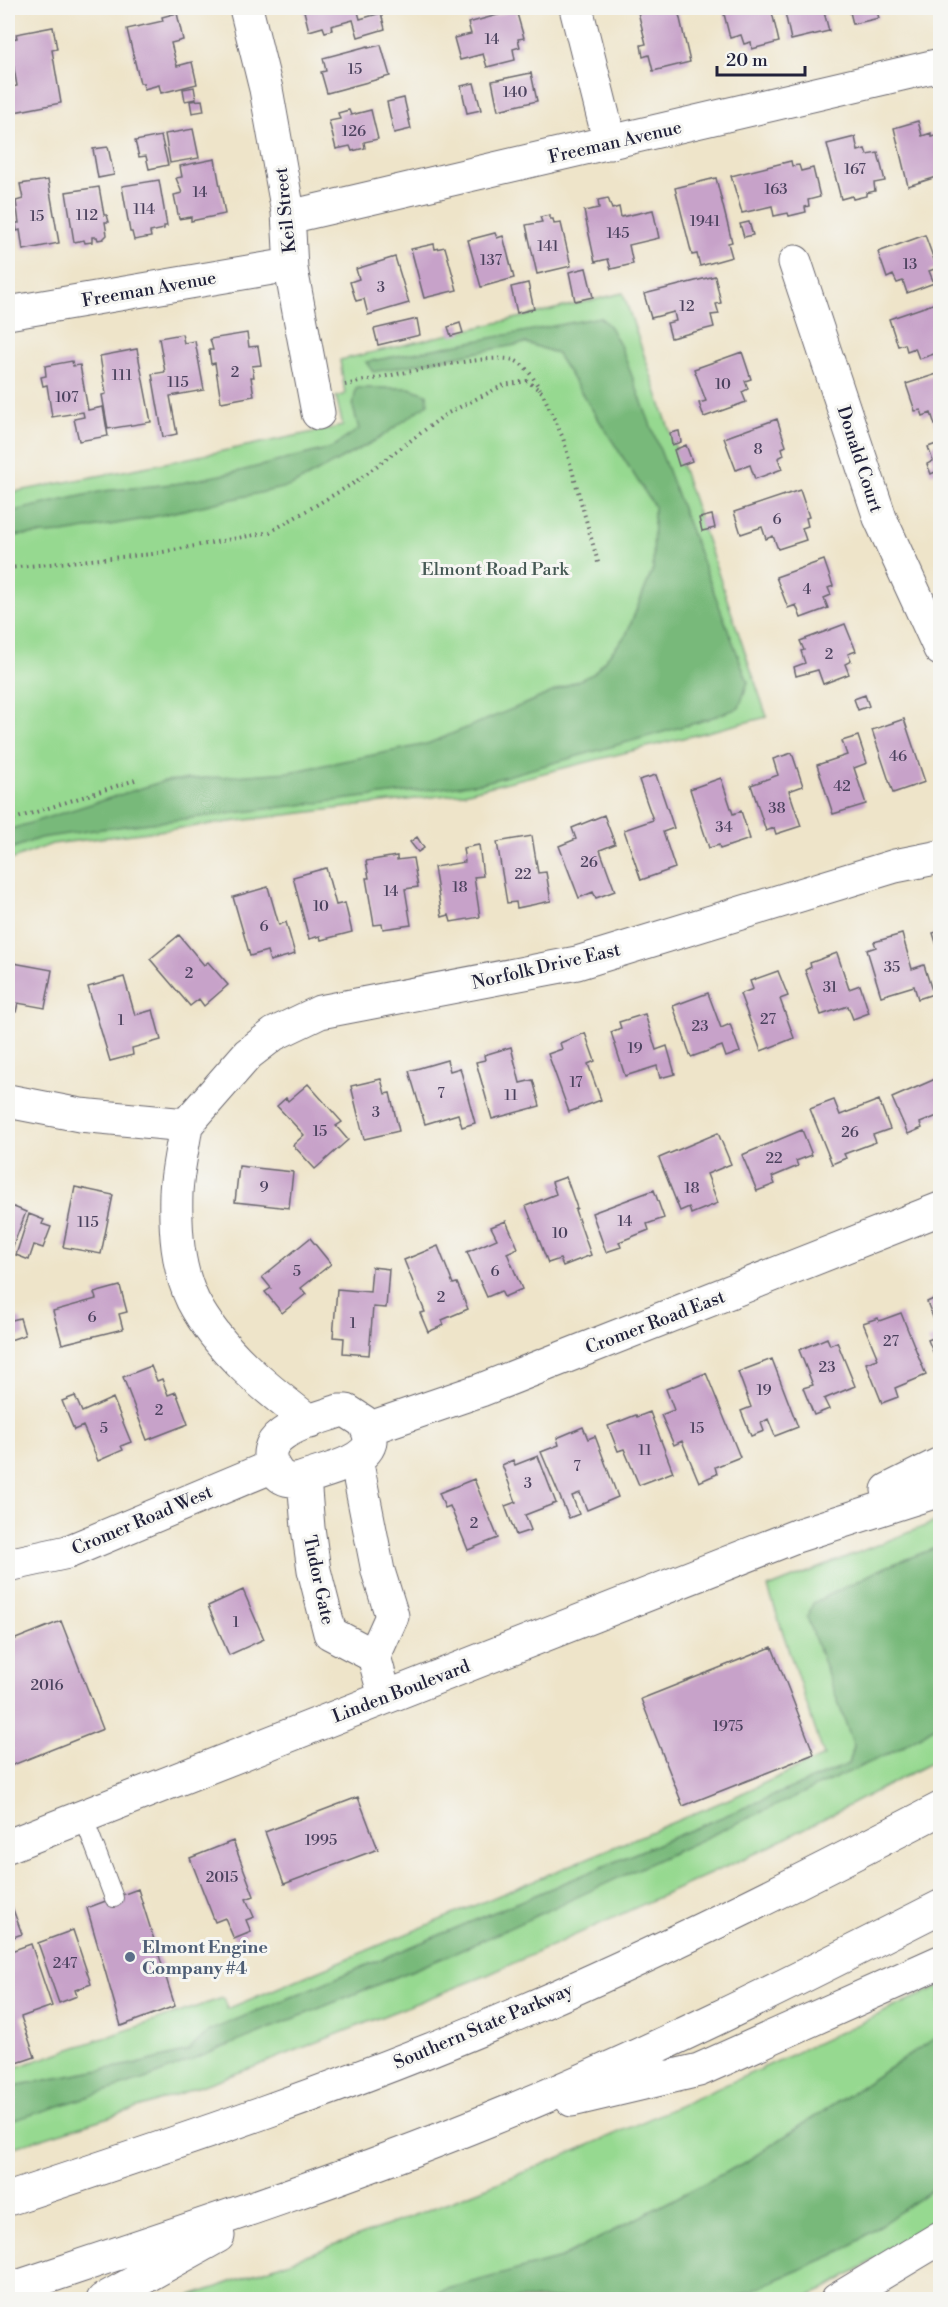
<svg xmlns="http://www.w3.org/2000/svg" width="948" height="2307" font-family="'Libre Bodoni',serif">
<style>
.green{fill:#96d990;stroke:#5c7e66;stroke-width:1.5}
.forest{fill:#78b97a;stroke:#4d6e5a;stroke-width:1.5}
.building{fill:#c7a2c9}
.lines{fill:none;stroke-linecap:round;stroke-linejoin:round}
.lane-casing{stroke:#69666d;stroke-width:20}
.street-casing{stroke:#69666d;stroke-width:35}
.secondary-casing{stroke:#69666d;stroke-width:35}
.highway-casing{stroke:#69666d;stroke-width:35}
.path{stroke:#69666d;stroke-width:4;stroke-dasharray:1.5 4.5;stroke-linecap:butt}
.lane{stroke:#fff;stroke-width:18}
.street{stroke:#fff;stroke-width:33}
.secondary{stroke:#fff;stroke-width:33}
.highway{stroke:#fff;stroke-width:33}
.service-dot{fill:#5c6f8a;stroke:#f6f6f2;stroke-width:2}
.labels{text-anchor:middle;stroke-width:6;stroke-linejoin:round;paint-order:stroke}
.number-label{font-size:15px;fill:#4b425e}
.street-label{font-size:18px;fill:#22223b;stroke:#f6f6f2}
.park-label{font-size:18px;fill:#455954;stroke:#f6f6f2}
.service-label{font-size:18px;font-weight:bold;fill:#4e5e75;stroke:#f6f6f2;text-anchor:start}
</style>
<rect width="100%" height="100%" fill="#f6f6f2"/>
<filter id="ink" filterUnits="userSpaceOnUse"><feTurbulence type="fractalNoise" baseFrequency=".0167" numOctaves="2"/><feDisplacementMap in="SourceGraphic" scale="12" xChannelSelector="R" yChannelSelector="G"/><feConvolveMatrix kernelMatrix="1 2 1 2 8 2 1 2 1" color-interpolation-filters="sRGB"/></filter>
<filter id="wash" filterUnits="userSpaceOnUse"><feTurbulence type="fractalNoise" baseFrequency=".008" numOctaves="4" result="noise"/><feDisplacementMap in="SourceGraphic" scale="24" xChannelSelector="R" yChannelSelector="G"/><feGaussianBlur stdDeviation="1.35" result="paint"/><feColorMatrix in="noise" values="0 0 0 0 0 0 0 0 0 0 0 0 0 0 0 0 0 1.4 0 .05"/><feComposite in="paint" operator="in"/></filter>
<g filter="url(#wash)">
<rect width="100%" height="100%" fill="#eee4c9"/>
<path class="green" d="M623 293 767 717 464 793 52 844 8 861V493L165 463 343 426 336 397 345 394 340 360Z
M940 1520V1758L765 1849 485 1976 254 2067 147 2105 8 2149V2070L223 1998 227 2009 736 1796 824 1756 768 1588Z
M940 1986V2221L823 2290 802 2299 180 2300C303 2257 426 2213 546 2163 679 2108 810 2046 940 1986Z"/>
<path class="forest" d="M600 317 610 327 621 347 748 682 739 708 699 722 482 783 101 829 40 838 8 850V830L164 781 290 772 427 744 532 701 593 674 626 635 653 569 654 506 556 353 526 343 373 372 366 362Z
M356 388H409L427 394 428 404 378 439 291 486 139 520 63 533 8 536 9 512 103 491 181 483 240 471 331 448 359 429 353 407Z
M940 1546V1724L901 1748 455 1953 151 2077 8 2122V2087L145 2062 188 2051 209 2031 849 1764 854 1746 807 1617 813 1603 883 1568Z
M940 2035V2184L843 2251 732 2299H410L561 2258 747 2161Z"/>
<g id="blocks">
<path class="building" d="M312 8H357L360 19 381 13 385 29 358 37 353 20 331 26 332 30 325 32 323 27 309 31 304 11Z
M637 8H669L670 12 678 10 690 62 653 71 649 55 643 57 641 45 646 44Z
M733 8H771L779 42 752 49 751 42 744 44 741 35 730 38 723 10Z
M784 8H823L829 31 791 40Z
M849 8H886L887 10 877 12 879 18 853 24Z
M516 10 524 38 518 39 520 47 513 49 515 60 487 67 483 54 460 60 454 38 471 34 468 23Z
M177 13 183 40 171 43 177 66 192 62 197 84 161 93 159 85 144 89 143 83H140L127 29 163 21 162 17Z
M53 27 57 49 52 50 61 103 9 113 8 88 17 86 13 63 8 64V40L17 38 16 34Z
M381 45 390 76 327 93 321 72 326 71 323 58 368 46V48Z
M531 73 537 101 498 110 492 81Z
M474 83 481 110 467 113 461 86Z
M194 87 196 99 185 101 183 89Z
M404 98 411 129 394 133 387 102Z
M202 100 204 111 192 113 190 101Z
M349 110 351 115 371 110 378 139 364 142 365 148 352 151 350 146 336 149 329 121 340 119 338 113Z
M918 121 922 136 931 133V137L940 135V176L908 186 894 128Z
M193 129 199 158 170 163 165 134Z
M161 136 168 165 149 169 146 156 139 157 135 141Z
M855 137 858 151 865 149 867 155 878 153 885 181 874 183 875 191 866 193V196L853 199 852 196 841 199 827 144Z
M108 147 114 175 98 178 93 149Z
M215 159 225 214 191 221V217L179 219 174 195 182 193 176 178 182 177 180 166Z
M791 161 792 166 799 165 801 171 813 168 820 197 808 200 809 206 805 207 806 212 789 216 788 213 774 216 772 206 742 213 731 176Z
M716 178 732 242 728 243 732 257 700 266 697 254 692 255 675 188Z
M48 180 59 243 23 250 20 230 17 231 16 223H19L16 201 23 199 20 184Z
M159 180 167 226H164V229L150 232 151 237 134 240 132 232H130L122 186Z
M99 187 104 215H107L109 222H105L107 235 103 239 98 240 97 237H92V242L85 243 84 240 74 242 66 192Z
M608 198 612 209 619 207 621 217 653 210 659 238 629 245 633 264 611 269 608 259 595 262 584 211 599 208 598 200Z
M550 215V219H553L554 224 561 223 571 266 537 274 526 225 542 222 540 217Z
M749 222 753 235 744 237 740 224Z
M495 233 497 238 503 236 514 278 481 287 468 240Z
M925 235 937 268 929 271 934 283 907 293 903 281 897 283 893 275 887 278 878 252Z
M434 244 435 249 445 247 457 290 424 298 411 249Z
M395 257 409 303 368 315 364 299 356 301 350 282 359 279 356 269Z
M586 268 593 297 575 301 569 272Z
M715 276 721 303 716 304 719 314 711 315 714 327 671 338 667 323 676 321 674 312 651 318 644 294Z
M528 283 534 309 517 313 511 287Z
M936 303 940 312V352L919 359 915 348 907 351 905 344 898 346 889 319Z
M417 319 420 335 378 345 374 329Z
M460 323 463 333 451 336 448 327Z
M247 333 249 347 258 346 261 365 252 366 254 377H251L254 396 221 402 215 363 211 364 209 350H213L210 339Z
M182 334 184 343 195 341 204 390 170 396 177 434 163 437 152 374 165 372 159 338Z
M137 349 151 422 108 429 102 395 106 394 100 356Z
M742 352 751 379 745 381 748 389 742 392 746 402 704 417 699 403 706 401 694 369Z
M72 361 73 366 80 365 88 410 103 407 108 436 79 441 74 419 84 417 83 412 52 417 47 385 43 386 41 377 46 376 45 366Z
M940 373V423L935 425 931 413 923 416 921 410 915 411 906 384Z
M777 419 786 446 782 448 784 455 778 458 782 469 755 479 750 465 736 470 724 438Z
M679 431 681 442 672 445 670 433Z
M940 436V473L936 475 935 472 931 474 927 464 933 461 928 447 939 443 936 437Z
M686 445 692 461 679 466 674 450Z
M800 490 809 517 806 518 808 526 802 528 806 540 778 549 773 536 766 539 762 527 741 534 734 512Z
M712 515 715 528 702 531 699 518Z
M824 560 833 586 828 588 831 595 824 598 828 608 801 618 796 605 788 608 776 577Z
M845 624 856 651 848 654 851 661 845 664 849 674 823 684 818 670 796 676 794 667 805 663 801 651 804 650 800 641Z
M865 695 869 706 858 710 854 699Z
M904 719 925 782 893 793 872 730Z
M858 736 867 763 854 768 866 804 833 814 817 765 847 755 842 741Z
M792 753 803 786 789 791 801 826 776 834 774 828 766 831 751 785 778 775 773 759Z
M656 775 674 828 663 832 675 868 641 880 624 830 653 820 639 780Z
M721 778 733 814 741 811 750 839 720 849 719 845 709 848 690 789Z
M604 815 615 844 600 850 615 891 596 898 593 892 579 898 559 846 576 839 572 828Z
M532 836 538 873 546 872 551 901 517 908 516 902 507 903 497 842Z
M417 837 424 848 418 852 410 842Z
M479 845 483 876 474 877 480 917 451 922 449 915 442 917 434 867 465 862 463 848Z
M397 856V860L413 858 418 887 405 889 411 925 383 929 382 924 374 925 366 878H369L366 861Z
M326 868 336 905 345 903 352 932 321 940 320 936 309 939 293 877Z
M268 887 279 925 286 922 295 954 270 961 267 951 250 956 233 897Z
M940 931V955L933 933Z
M902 934 912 969 924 965 933 994 918 999 914 986 881 996 867 950 876 947 874 942Z
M179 935 204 965 208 962 228 985 204 1006 199 999 190 1006 150 959Z
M837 953 849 989 860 985 869 1013 853 1019 848 1006 821 1015 805 970 811 967 810 963Z
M8 962 52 970 45 1008 18 1003 16 1012 8 1011Z
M778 971 788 996 780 999 794 1038 761 1051 740 994 753 989 750 981Z
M124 977 135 1015 153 1010 161 1040 132 1048 133 1055 110 1061 88 987Z
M708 993 721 1028 730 1024 740 1052 726 1057 722 1046 691 1057 673 1006Z
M645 1014 656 1050 667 1046 675 1074 660 1078 657 1066 625 1076 611 1032 621 1028 619 1022Z
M585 1033 595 1061 588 1064 601 1100 569 1112 548 1054 562 1049 560 1043Z
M511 1047 520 1083 533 1080 540 1106 492 1119 476 1062 485 1060 484 1055Z
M447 1060 450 1071 460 1068 475 1123 462 1127 458 1114 425 1124 409 1071Z
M940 1077V1115L920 1123 922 1128 908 1134 892 1098Z
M381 1079 385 1094 390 1093 399 1131 364 1139 351 1086Z
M308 1084 342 1122 336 1126 348 1140 315 1169 293 1145 304 1135 277 1106 286 1098 288 1101Z
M834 1100 840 1115 879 1100 890 1129 873 1135 876 1142 844 1154 846 1158 832 1164 810 1109Z
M802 1130 812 1155 796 1161 798 1166 772 1177 775 1184 757 1191 742 1155Z
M718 1133 731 1164 707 1174 718 1203 691 1214 689 1207 680 1211 659 1158Z
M239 1166 293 1172 289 1208 235 1202Z
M566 1177 577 1208 575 1210 591 1255 563 1266 560 1259 548 1263 526 1206 556 1194 552 1182Z
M75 1187 113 1195 101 1254 63 1247Z
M654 1190 664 1218 647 1224 649 1230 619 1242 621 1247 606 1252 592 1213Z
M9 1205 26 1212 8 1259V1209Z
M29 1214 44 1220 42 1224 51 1227 43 1248 34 1245 29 1260 16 1255Z
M506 1221 518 1248 507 1253 522 1289 504 1297 501 1291 487 1297 467 1252 497 1239 491 1227Z
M310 1238 331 1264 301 1288 306 1294 282 1313 265 1292 271 1288 262 1277Z
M438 1246 453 1284 457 1283 468 1309 442 1320 444 1325 428 1332 420 1313 425 1312 404 1260Z
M372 1267 389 1269 386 1308 373 1307 369 1355 343 1353 344 1338 333 1337 337 1289 370 1292Z
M120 1286 127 1312 119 1314 123 1329 62 1344 53 1311 96 1299 94 1293Z
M940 1296V1335L927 1302Z
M901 1313 926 1375 895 1388 898 1397 882 1403 866 1363 878 1359 863 1323 878 1318 879 1321Z
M20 1318 25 1335 10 1340 8 1321Z
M940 1335V1366H939L928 1340Z
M827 1338 830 1345 837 1342 855 1386 824 1399 829 1409 814 1415 803 1388 813 1385 799 1350Z
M772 1359 798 1427 775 1436 768 1419 761 1423 764 1431 751 1436 741 1411 751 1407 738 1372Z
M151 1366 157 1381 162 1379 168 1395 176 1392 188 1424 147 1440 123 1377Z
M706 1373 740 1457 715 1467 717 1474 699 1482 682 1441 674 1445 661 1415 674 1410 666 1389Z
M75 1396 82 1412 113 1398 131 1442 121 1446 123 1450 98 1461 83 1426 74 1430 62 1401Z
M650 1412 673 1472 639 1485 624 1449 618 1451 608 1426 636 1415 637 1417Z
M583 1427 588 1439 595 1436 618 1497 587 1510 580 1493 572 1496 579 1514 569 1518 541 1452 559 1445 557 1438Z
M538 1456 556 1503 525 1515 531 1530 516 1535 505 1506 516 1502 502 1465 513 1460 515 1465Z
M474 1479 498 1538 468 1550 450 1506 445 1508 439 1493Z
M243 1590 264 1639 229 1655 208 1606Z
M61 1621 103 1729 8 1767V1642Z
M772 1647 814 1754 683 1806 641 1699Z
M358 1797 378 1849 284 1884 265 1832Z
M233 1841 254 1896 246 1899 254 1917 246 1920 251 1932 234 1939 225 1918 215 1922 190 1858Z
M138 1889 175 2006 121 2026 87 1908Z
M11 1904 22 1934 8 1939V1906Z
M73 1930 91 1984 75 1990 77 1996 59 2003 38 1943Z
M31 1944 52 2006 21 2017 35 2057 8 2066V1952Z"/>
</g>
</g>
<g filter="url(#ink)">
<use href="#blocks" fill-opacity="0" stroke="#69666d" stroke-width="1.5"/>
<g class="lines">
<g class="lane-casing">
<path id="lane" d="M83 1816 114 1898"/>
</g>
<g class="street-casing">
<path id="street" d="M246 8 266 89 288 212 291 269 318 413
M576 8 610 143
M289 217 940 65
M795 262 880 518 940 649
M8 313 290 265
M8 1101 80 1115 186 1125
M186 1125 248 1054 274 1034 320 1012 577 963 895 866 940 857
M186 1125C183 1147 177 1171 176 1193 175 1229 177 1268 193 1301 219 1351 266 1388 310 1422
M339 1411H347L364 1422C367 1428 370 1434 370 1441 368 1463 319 1472 301 1479 291 1481 282 1480 276 1471 250 1433 315 1420 339 1411Z
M367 1429 481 1390 940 1209
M356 1459 378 1571 392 1616 374 1656 385 1697
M304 1478 308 1528 314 1570 330 1633 374 1656
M8 1565 68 1552 273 1466"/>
</g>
<g class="secondary-casing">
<path id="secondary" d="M888 1490 940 1464
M8 1846 796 1536 940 1490
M837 2300 940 2238"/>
</g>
<g class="highway-casing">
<path id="highway" d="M572 2100 699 2070 940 1962
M8 2199C180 2142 352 2085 519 2013 663 1951 802 1881 940 1809
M8 2290C170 2236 332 2184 491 2119 644 2057 793 1982 940 1907
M103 2300 218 2236"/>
</g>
<path class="path" d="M345 385C375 379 490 352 513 360 526 364 533 378 540 389
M8 568 152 554 270 532 354 483 446 414 504 385 527 381 542 392 563 438 599 566
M8 821 135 780"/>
<use href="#lane" class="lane"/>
<use href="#street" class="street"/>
<use href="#secondary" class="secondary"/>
<use href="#highway" class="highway"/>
</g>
</g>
<circle class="service-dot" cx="130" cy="1957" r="6"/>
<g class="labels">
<g class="number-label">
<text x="492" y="44">14</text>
<text x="355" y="74">15</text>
<text x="515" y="97">140</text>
<text x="354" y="136">126</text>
<text x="855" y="174">167</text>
<text x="776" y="194">163</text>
<text x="200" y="197">14</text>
<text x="144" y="214">114</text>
<text x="87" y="220">112</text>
<text x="37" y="221">15</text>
<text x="705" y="226">1941</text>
<text x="618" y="238">145</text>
<text x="548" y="251">141</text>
<text x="491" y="265">137</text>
<text x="910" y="269">13</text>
<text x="381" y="292">3</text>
<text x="687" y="311">12</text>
<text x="235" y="377">2</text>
<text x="122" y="380">111</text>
<text x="178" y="387">115</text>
<text x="723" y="389">10</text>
<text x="67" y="402">107</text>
<text x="758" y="454">8</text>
<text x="777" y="524">6</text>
<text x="807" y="594">4</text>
<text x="829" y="659">2</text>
<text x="898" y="761">46</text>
<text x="842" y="791">42</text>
<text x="777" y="813">38</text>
<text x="724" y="832">34</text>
<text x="589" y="867">26</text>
<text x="523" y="879">22</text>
<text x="460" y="892">18</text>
<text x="391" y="896">14</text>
<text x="321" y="911">10</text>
<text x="264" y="931">6</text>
<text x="892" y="972">35</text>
<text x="189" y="978">2</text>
<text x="830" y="992">31</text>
<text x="768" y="1024">27</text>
<text x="121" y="1025">1</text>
<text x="700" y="1031">23</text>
<text x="635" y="1053">19</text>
<text x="576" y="1087">17</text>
<text x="441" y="1098">7</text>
<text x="511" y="1100">11</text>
<text x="376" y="1117">3</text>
<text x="320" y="1136">15</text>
<text x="850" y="1137">26</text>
<text x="774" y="1163">22</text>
<text x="264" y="1192">9</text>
<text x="692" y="1193">18</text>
<text x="625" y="1226">14</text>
<text x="88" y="1227">115</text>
<text x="560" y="1238">10</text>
<text x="297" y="1276">5</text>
<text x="495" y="1276">6</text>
<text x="441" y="1302">2</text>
<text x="92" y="1322">6</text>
<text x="353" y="1328">1</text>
<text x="891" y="1346">27</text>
<text x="827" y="1372">23</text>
<text x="764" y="1395">19</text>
<text x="159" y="1415">2</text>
<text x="104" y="1433">5</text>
<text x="697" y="1433">15</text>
<text x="645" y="1455">11</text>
<text x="577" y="1471">7</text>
<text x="528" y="1488">3</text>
<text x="474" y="1528">2</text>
<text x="236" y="1627">1</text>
<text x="47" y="1690">2016</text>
<text x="728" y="1731">1975</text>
<text x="321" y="1845">1995</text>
<text x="222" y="1882">2015</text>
<text x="65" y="1968">247</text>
</g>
<g class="street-label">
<text transform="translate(615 142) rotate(-13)" y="6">Freeman Avenue</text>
<text transform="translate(285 210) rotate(-96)" y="6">Keil Street</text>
<text transform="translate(149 289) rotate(-10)" y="6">Freeman Avenue</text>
<text transform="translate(860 459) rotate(72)" y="6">Donald Court</text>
<text transform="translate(546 966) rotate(-13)" y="6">Norfolk Drive East</text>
<text transform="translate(655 1322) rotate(-21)" y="6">Cromer Road East</text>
<text transform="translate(142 1520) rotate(-23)" y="6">Cromer Road West</text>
<text transform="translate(319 1580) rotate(78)" y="6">Tudor Gate</text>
<text transform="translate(401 1691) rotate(-21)" y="6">Linden Boulevard</text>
<text transform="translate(483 2026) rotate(-23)" y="6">Southern State Parkway</text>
</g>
<g class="park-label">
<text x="495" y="575">Elmont Road Park</text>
</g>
<g class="service-label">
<text x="142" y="1953">Elmont Engine<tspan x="142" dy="21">Company #4</tspan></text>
</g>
</g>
<rect width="948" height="2307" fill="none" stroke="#f6f6f2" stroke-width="30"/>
<path d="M717 66v9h88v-9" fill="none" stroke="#22223b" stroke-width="3"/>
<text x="726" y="66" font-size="18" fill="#22223b" stroke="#f6f6f2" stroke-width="4.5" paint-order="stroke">20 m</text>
</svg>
